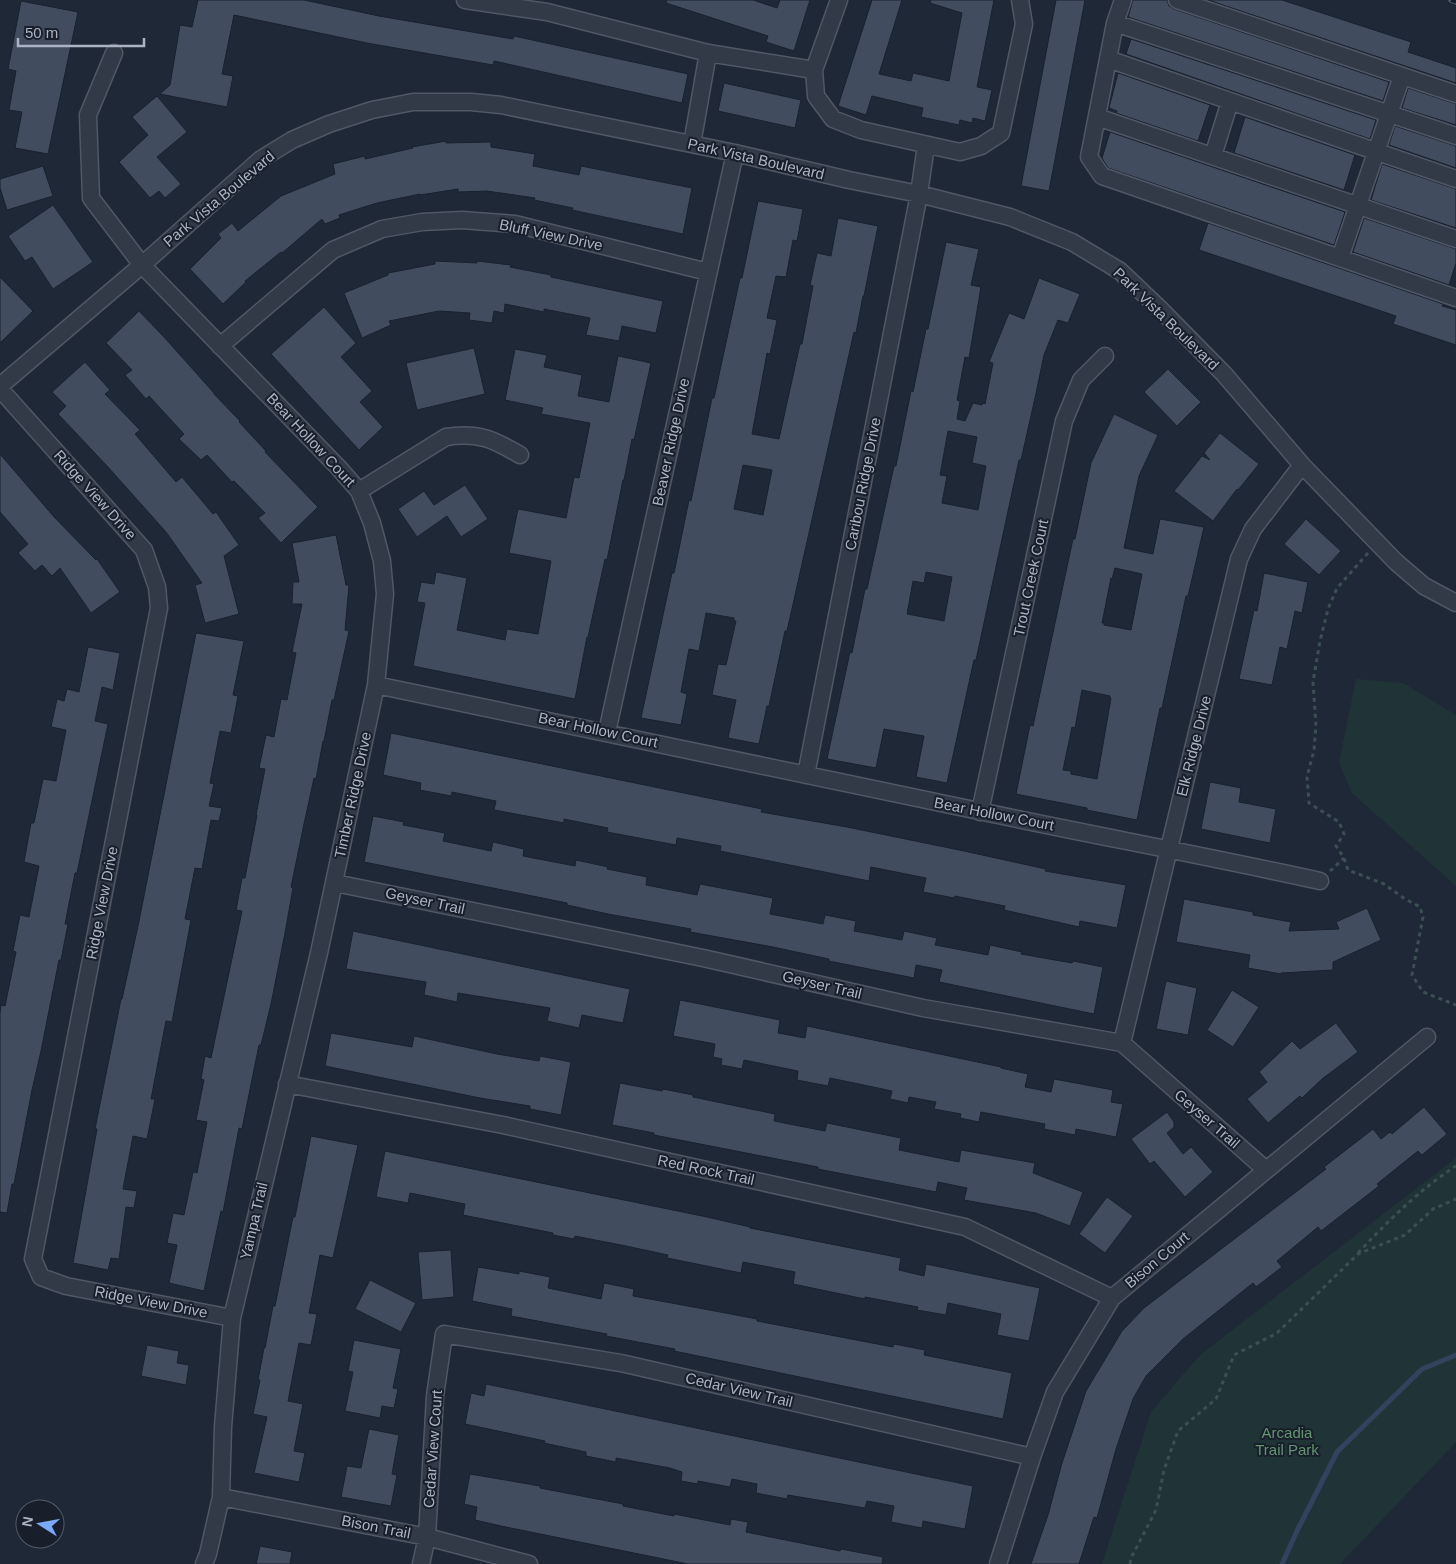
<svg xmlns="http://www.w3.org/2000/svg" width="1456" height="1564" font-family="Arial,sans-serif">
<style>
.green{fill:#203437}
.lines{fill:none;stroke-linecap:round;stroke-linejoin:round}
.stream{stroke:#31435e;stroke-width:5}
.building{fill:#414d5f;stroke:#1a212d;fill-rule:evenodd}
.minor-casing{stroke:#505765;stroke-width:19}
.path{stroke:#3b5052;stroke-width:3;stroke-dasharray:4 4;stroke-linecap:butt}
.minor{stroke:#323a47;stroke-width:16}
.rail-casing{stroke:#545e6e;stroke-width:5.5}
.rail{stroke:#181f2b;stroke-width:4;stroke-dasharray:11;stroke-linecap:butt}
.labels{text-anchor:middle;stroke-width:4;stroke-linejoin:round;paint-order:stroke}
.street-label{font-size:15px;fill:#acb4c4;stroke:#181f2b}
.park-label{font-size:15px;fill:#639570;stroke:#181f2b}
</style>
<rect width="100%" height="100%" fill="#1f2836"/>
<path class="green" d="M1356 679 1403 683 1456 715V886L1352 793 1339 763Z
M1456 1158V1442L1340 1564H1102L1151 1412 1200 1355Z"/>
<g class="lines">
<path class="stream" d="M1282 1564 1296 1533 1337 1452 1422 1369 1456 1355"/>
</g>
<path class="building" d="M198 0H304L379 16 513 39 514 36 688 74 682 103 494 61 493 65 367 43 234 15 222 74 233 76 227 107 160 94 170 85 180 25 192 27Z
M667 0H753L777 8 780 0H810L794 51 766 42 768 36 666 3Z
M872 0H902L879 74 911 81 913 73 949 81 962 13 930 3 931 0H994L977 87 992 90 985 121 973 118 972 123 960 120 959 125 921 117 923 108 872 96 866 115 838 106Z
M1056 0H1085L1049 191 1021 186Z
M1133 0H1167L1169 6 1174 9 1389 82 1383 101 1128 17Z
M1208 0H1282L1411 42 1408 52 1456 68V83Z
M21 1 78 12 48 154 15 148 22 112 9 110 16 71 8 69Z
M1131 39 1376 120 1370 139 1126 54Z
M1118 73 1210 105 1198 141 1116 113 1117 111 1109 108Z
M724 83 801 100 795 128 718 111Z
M1408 88 1456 104V125L1402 108Z
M157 96 187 132 157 157 181 184 165 198 159 191 150 198 119 162 148 135 132 117Z
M1245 117 1355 155 1344 190 1234 153Z
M1395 126 1456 146V168L1389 145Z
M1110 132 1345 212 1334 245 1108 168 1102 158Z
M446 141V143L491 142V147L535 154 533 166 579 175 581 166 692 188 683 234 572 210 573 208 534 200 535 198 487 191 458 192V189L420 195V194L377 203 339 215 340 218 325 224 322 219 282 253 281 252 245 281 246 282 223 304 190 269 221 238 218 234 232 223 238 231 281 196 335 174 333 164 365 156V159L413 148 412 147Z
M1382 164 1456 189V228L1371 200Z
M43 166 53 196 7 210 0 188V179Z
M758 201 803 209 797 241 793 240 786 277 776 276 767 318 777 320 770 354 767 353 752 434 779 439 800 344H802L813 286 810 285 817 253 831 256 838 218 878 226 864 296H863L856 333 854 332 787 631H785L769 706H767L759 744 728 738 736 700 712 695 718 664 726 665 736 621H734V618L706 613 699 651 689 649 681 692 687 694 681 725 641 718 672 573H674L689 500 691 501 712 398H714L740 278H742ZM743 465 772 470 763 515 734 509Z
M53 205 93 262 53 289 32 257 25 261 8 236Z
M1364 218 1456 249V263L1449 285 1353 252Z
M1208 223 1443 304 1442 306 1456 310V345L1393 324 1396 316 1199 250Z
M946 242 979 249 971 285 981 287 969 358 965 357 957 400 960 401 957 419 965 421 973 403 982 405 983 403 985 404 993 363 989 362 1009 313 1024 319 1039 278 1080 294 1068 323 1058 320 1044 355 1035 398 1021 460H1019L976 660H974L947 783 916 777 924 736 884 729 876 768 827 759 850 652 852 653 865 589H867L894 466H896L911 391 913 392 926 329H928ZM948 431 977 437 972 463 986 466 978 510 942 503 947 476 940 475ZM926 572 952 577 944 621 907 614 913 581 924 583Z
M435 261 477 263V261L511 265 510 267 551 275V277L663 301 656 333 622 326 619 341 586 335 590 318 544 309V312L505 304 504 313 494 311 492 323 469 320 470 313 439 311 389 321 391 325 362 338 344 293 388 275V273L435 264Z
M0 277 33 311 0 343Z
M324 307 356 343 341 357 372 391 360 402 383 427 359 450 271 354Z
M139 311 164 337 214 393V394L240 421 239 422 266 451 265 452 318 507 281 543 258 518 265 513 234 481 232 482 207 455 201 460 179 439 184 434 149 396 146 399 125 375 132 370 106 343Z
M474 348 485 394 417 410 406 363Z
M515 349 547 355 544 367 582 375 578 396 609 402 618 356 651 363 634 440 632 439 624 480H623L607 560 605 559 588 637H587L575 699 413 666 425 603 417 602 421 582 434 584 436 572 467 578 457 630 505 640 507 629 538 634 551 561 509 553 518 509 566 518 574 477 579 478 590 423 541 414 543 408 505 400Z
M85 362 110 390 105 394 140 430 135 434 176 482 182 477 213 514 216 512 239 545 224 556 239 614 205 623 195 585 202 583 166 532 108 467 58 414 66 406 52 392Z
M1168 369 1201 402 1177 426 1144 392Z
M1114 414 1158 435 1139 476 1124 548 1153 554 1160 519 1204 527 1188 596H1186L1162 708H1160L1137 820 1087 810V808L1016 794 1030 725 1033 726 1073 539H1075L1091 463ZM1115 568 1142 574 1131 630 1104 625V623H1102L1111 578 1112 579ZM1082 690 1110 696V698H1111L1097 779 1071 774V771L1063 770 1072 727 1075 728Z
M1220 433 1259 464 1238 490 1237 489 1213 521 1174 491 1202 456 1210 460 1204 453Z
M0 454 55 518 96 560 97 559 120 592 91 613 60 568 52 576 42 565 35 571 18 553 28 544 0 512Z
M465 485 488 519 461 537 447 516 417 537 398 509 424 491 434 505Z
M1306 519 1341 551 1319 575 1284 544Z
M336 535 346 585H349L345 630 349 631 334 700H332L324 741H323L316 779 314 778 304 824 291 887 293 888 285 933 271 1004 261 1045H259L242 1129 239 1128 223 1212 221 1211 204 1291 169 1283 177 1245 167 1243 173 1213 184 1215 193 1172 197 1173 207 1122 196 1120 204 1080 201 1079 205 1056 211 1058 242 911 236 910 242 878H245L257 815H256L265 769 259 768 266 735 274 737 281 699 287 700 296 653 292 652 302 604H292L293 582H299L292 543Z
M1264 573 1308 582 1302 613 1295 611 1287 649 1280 647 1272 685 1239 679 1254 610 1257 611Z
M196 633 244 641 233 695 238 696 231 733 220 731 210 783 214 784 209 806 222 808 219 821 211 820 202 869 195 868 185 919 191 920 172 1022 166 1021 151 1099H155L147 1139 133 1136 123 1189 137 1191 134 1208 126 1207 119 1259 111 1258 108 1270 73 1263 97 1129H95L121 999H122L138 926Z
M88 647 120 653 113 690 102 687 95 721 108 724 77 873H75L65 924H68L61 960H59L41 1051 32 1090 14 1184H12L7 1213 0 1212V1013L1 1005 5 1006 16 952 13 951 20 915 29 917 39 866 24 862 31 823H34L43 779 56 781 66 730 51 727 57 699 64 701 67 689 79 692Z
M391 733 762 809 761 812 847 827 964 851 1046 869 1045 871 1126 885 1117 928 1080 921 1079 927 1004 910 1005 906 955 896 954 898 923 892 926 878 871 867 869 881 720 851 721 846 677 838 676 845 607 832 608 828 564 819V823L494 810 496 801 452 792 451 796 420 790 421 783 383 775Z
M1210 782 1241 788 1239 802 1276 809 1270 843 1201 829Z
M373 816 404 822 403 825 445 833 443 841 491 851 493 842 524 849 523 856 575 866 576 860 608 867 607 869 647 877 646 885 697 895 700 884 773 898 770 914 823 924 825 915 856 921 854 931 902 940 904 931 937 938 935 945 988 955 990 945 1022 952 1021 954 1072 963 1073 961 1103 967 1094 1014 939 982 942 970 916 965 914 978 829 961V959L773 947 690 932 691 929 608 914 567 905V903L364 862Z
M1184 899 1253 912V915L1291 922 1289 931 1339 929 1336 922 1367 908 1381 940 1333 962V970L1281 973V974L1248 968 1250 955 1176 942Z
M353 931 630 989 623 1023 582 1015 579 1028 547 1021 550 1008 458 993 457 1002 424 995 426 982 346 969Z
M1166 981 1197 988 1188 1035 1156 1029Z
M1232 990 1259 1007 1233 1047 1207 1030Z
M680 1000 780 1020 778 1033 805 1038 807 1026 1001 1067V1068L1028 1074 1025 1087 1051 1092 1054 1079 1113 1090 1111 1102 1123 1104 1116 1137 1076 1129 1075 1135 1044 1129 1045 1124 981 1112 979 1122 960 1118 961 1114 934 1109 936 1102 909 1097 908 1103 890 1099 892 1091 878 1088 830 1078 828 1086 797 1080 798 1071 744 1060 742 1069 721 1065 722 1059 713 1057 715 1044 673 1036Z
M1336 1023 1358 1052 1322 1079 1302 1098 1300 1096 1268 1123 1247 1099 1267 1082 1259 1072 1292 1041 1300 1049Z
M331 1033 412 1047 414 1036 497 1054 539 1061 540 1056 571 1062 561 1115 530 1109V1106L480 1098 325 1066Z
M620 1083 662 1091 663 1089 693 1095V1097L775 1114 774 1121 825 1131 827 1123 901 1138 899 1150 959 1162 961 1150 1035 1163 1033 1173 1083 1192 1070 1226 1036 1213 964 1200 967 1188 938 1182 936 1192 818 1169V1167L654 1135V1133L612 1125Z
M1424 1107 1447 1134 1422 1155 1418 1151 1377 1184 1379 1186 1321 1231 1318 1227 1277 1261 1282 1267 1256 1287 1253 1283 1183 1339 1146 1376 1133 1399 1116 1449 1097 1518 1094 1517 1079 1564H1031L1048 1515 1062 1463 1086 1391 1122 1331 1144 1308 1326 1169 1324 1167 1373 1129 1381 1139 1390 1132 1392 1134Z
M1167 1112 1174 1122V1127L1167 1133 1183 1154 1191 1147 1213 1172 1185 1197 1154 1161 1150 1164 1131 1139Z
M311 1136 358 1145 333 1258 320 1255 309 1313 317 1314 311 1345 299 1343 288 1401 303 1404 294 1451 305 1453 299 1482 254 1473 267 1417 253 1414 260 1380H258L264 1348H265L273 1306H275L293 1217H295Z
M385 1151 707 1217 750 1227V1228L901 1258 899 1270 924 1276 926 1264 1040 1288 1029 1341 997 1335 1001 1314 948 1303 946 1315 917 1310 918 1307 865 1297V1299L793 1284 795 1272 743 1262 741 1273 667 1258 668 1255 626 1246 575 1236 574 1239 553 1235V1233L463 1215 465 1204 410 1193 408 1203 376 1197Z
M1107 1197 1133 1216 1105 1253 1079 1234Z
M451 1250 454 1297 422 1300 418 1252Z
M478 1267 519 1274V1271L550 1277 548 1288 601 1299 604 1283 634 1289 633 1296 715 1311 757 1319V1321L893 1347 894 1344 925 1350 924 1355 1012 1373 1003 1419 674 1351 675 1349 606 1336 607 1334 511 1316 512 1309 472 1301Z
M370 1280 416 1303 401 1332 355 1309Z
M354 1340 401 1349 393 1388 398 1389 394 1408 382 1406 380 1418 345 1411 353 1372 348 1371Z
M147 1345 179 1351 177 1363 189 1365 186 1385 141 1376Z
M486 1384 973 1486 965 1529 923 1521 922 1528 891 1522 894 1506 867 1501 865 1508 788 1495 787 1499 756 1493 757 1484 732 1479 730 1487 698 1481V1484L681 1481 682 1472 670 1468 616 1458V1462L586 1456V1452L544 1443 545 1441 465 1424 471 1393 484 1396Z
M369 1429 399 1435 392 1474 397 1475 391 1506 341 1497 347 1466 361 1468Z
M470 1474 540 1486V1488L623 1504V1506L674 1516V1514L730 1525 731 1519 748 1522 746 1532 840 1551 841 1549 883 1557 882 1564H688L501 1526 475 1520 477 1507 464 1504Z
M260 1546 292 1552 290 1564H256Z"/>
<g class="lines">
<g class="minor-casing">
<path id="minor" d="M465 0 547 12 708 53 814 70 816 96 833 119 861 130 960 152 981 146 1001 133 1024 24 1020 0
M1123 0 1115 23 1089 157 1102 176 1456 298
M1177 0 1456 94
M1115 23 1456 136
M114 53 88 115 91 198 142 265 338 467 359 491 372 523 382 561 385 594 376 685 319 953 232 1318 223 1427 221 1497 208 1554 204 1564
M1108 59 1456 179
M814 70 839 0
M1097 117 1456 239
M692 144 708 53
M1213 156 1230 101
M1340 258 1402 76
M220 346 333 250 382 229 422 222 462 220 515 224 708 272
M0 386 142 265 261 159 292 140 329 124 372 110 413 102H471L501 105 735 153 849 180 919 194 1010 217 1072 242 1120 271 1160 309 1224 374 1302 465 1396 562 1424 586 1456 603
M0 389 144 550 157 587 159 608 33 1259 41 1277 66 1286 232 1318
M359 491 446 437C478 432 493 439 520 455
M376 685C577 726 778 770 979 811 1092 835 1207 856 1320 881
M607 732 735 153
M806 775 919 194 926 145
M980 812 1064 421 1081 380 1105 356
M335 883 703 958 923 1008 1122 1043 1266 1170
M1122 1043 1239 559 1253 529 1302 465
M287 1084 503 1125 965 1227 1112 1298
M221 1497 427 1537 529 1564
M421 1564 427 1537 435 1396 444 1334 621 1363 1032 1457
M998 1564 1032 1457 1055 1392 1112 1298 1427 1037"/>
</g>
<path class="path" d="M1368 553 1337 588 1328 609 1320 641 1313 682 1316 726 1314 750 1307 777 1309 803 1339 822 1344 834 1336 846 1344 858 1348 870 1384 884 1405 899 1420 907 1423 917 1412 975 1423 992 1456 1005
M1330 871 1344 858
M1358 1253C1388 1221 1419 1190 1456 1166
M1130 1564 1131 1558 1156 1510 1164 1470 1178 1431 1216 1399 1234 1355 1277 1333 1358 1254 1405 1235 1433 1209 1456 1199"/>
<use href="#minor" class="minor"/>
<g class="rail-casing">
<path id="rail" d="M1451 0 1456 2"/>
</g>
<use href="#rail" class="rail"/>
</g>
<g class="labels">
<g class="street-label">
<text transform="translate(756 159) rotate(13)" y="5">Park Vista Boulevard</text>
<text transform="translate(219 199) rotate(-40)" y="5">Park Vista Boulevard</text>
<text transform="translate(551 235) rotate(12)" y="5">Bluff View Drive</text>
<text transform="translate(1166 319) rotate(44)" y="5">Park Vista Boulevard</text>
<text transform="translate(311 440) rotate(47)" y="5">Bear Hollow Court</text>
<text transform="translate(671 442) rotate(-78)" y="5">Beaver Ridge Drive</text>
<text transform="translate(863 484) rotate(-79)" y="5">Caribou Ridge Drive</text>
<text transform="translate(95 495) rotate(48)" y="5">Ridge View Drive</text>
<text transform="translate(1031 578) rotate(-78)" y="5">Trout Creek Court</text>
<text transform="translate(598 730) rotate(12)" y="5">Bear Hollow Court</text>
<text transform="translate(1194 746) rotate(-76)" y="5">Elk Ridge Drive</text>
<text transform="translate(353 795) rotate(-78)" y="5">Timber Ridge Drive</text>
<text transform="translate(994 814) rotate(11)" y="5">Bear Hollow Court</text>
<text transform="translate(425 901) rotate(12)" y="5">Geyser Trail</text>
<text transform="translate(102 903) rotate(-79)" y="5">Ridge View Drive</text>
<text transform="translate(822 985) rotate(13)" y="5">Geyser Trail</text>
<text transform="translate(1207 1119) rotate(41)" y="5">Geyser Trail</text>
<text transform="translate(706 1170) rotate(12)" y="5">Red Rock Trail</text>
<text transform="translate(254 1221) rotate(-77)" y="5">Yampa Trail</text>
<text transform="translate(1157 1260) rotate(-40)" y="5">Bison Court</text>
<text transform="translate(151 1302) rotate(11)" y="5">Ridge View Drive</text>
<text transform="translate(739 1390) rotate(13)" y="5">Cedar View Trail</text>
<text transform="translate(433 1449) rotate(-86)" y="5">Cedar View Court</text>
<text transform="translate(376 1527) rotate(11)" y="5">Bison Trail</text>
</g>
<g class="park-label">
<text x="1287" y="1438">Arcadia<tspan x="1287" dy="17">Trail Park</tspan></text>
</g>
</g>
<g transform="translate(40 1524) rotate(281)"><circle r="24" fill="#181f2b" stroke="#535b68"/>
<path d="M0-4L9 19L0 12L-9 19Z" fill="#7aa8fb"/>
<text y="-8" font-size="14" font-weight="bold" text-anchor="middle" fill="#acb4c4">N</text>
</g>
<path d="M18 38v8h126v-8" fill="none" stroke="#acb4c4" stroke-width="2.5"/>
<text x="25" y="38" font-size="15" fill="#acb4c4" stroke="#181f2b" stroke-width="4" paint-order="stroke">50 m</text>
</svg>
